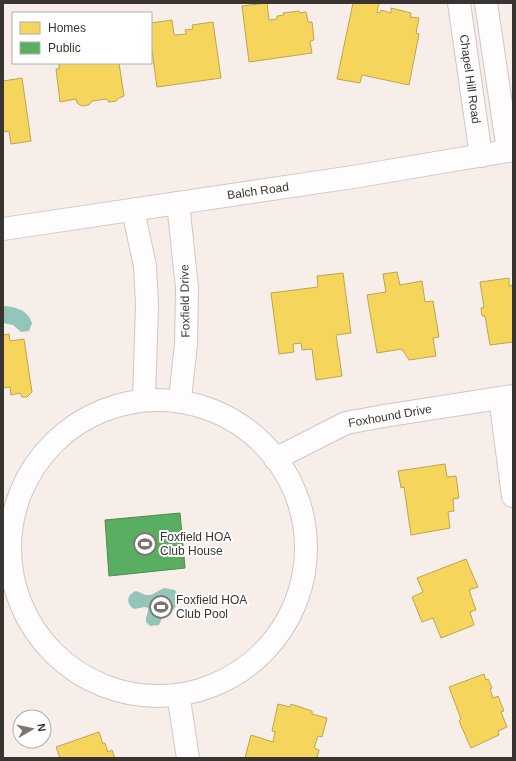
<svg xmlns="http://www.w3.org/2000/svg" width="516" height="761" font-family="Arial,sans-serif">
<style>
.water{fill:#93c5b8}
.homes{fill:#f6d55c;stroke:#bea54f}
.public{fill:#5aae61;stroke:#508952}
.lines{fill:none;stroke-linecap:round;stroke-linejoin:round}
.minor-casing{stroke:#cec7c4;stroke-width:24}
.tertiary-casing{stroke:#cec7c4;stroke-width:24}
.minor{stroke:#fefcfc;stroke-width:22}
.tertiary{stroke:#fefcfc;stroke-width:22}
.labels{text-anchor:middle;stroke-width:4;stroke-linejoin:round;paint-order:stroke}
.street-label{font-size:12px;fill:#3a3430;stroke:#fff}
.poi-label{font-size:12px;fill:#3a3430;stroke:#fff;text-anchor:start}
</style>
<rect width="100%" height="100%" fill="#f7eeea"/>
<path class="water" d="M4 306C16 307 28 310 32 323L29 331 21 332 13 325 3 323Z
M164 588 175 590 179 597 176 606 173 610C163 612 163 617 159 625L150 626 146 622C145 616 149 613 148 608L145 607 134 609C126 604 126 595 136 591L146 595H151Z"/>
<path class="homes" d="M267 3 269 20 277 19V16L284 15 283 13 299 11 300 13 306 12 308 22H312L314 40 310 41 312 53 249 62 242 6Z
M353 3H379L377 12 380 13 381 10 391 13V8L411 13 410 17 419 18 416 33 419 34 409 85 362 75 360 83 337 79Z
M172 20 174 35 186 34 185 30 193 29 192 25 213 22 221 78 157 87 151 44V23Z
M59 63H119L124 96 119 98 116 101 109 102 106 99 92 101 89 105 82 106 77 103 76 99 60 102 56 69H59Z
M22 78 31 141 11 144 9 131 3 132V81Z
M397 272 400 285 422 281 425 302 433 301 439 337 433 338 436 356 409 360 402 349 377 353 367 295 386 292 383 274Z
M343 273 351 333 336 335 342 376 316 380 312 349 302 350 301 343 293 344 294 352 279 354 271 293 318 287 317 276Z
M509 278V286L513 285V342L490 345 485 316H482L481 308 484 307 480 282Z
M9 334 10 341 24 339 32 392 27 397H22L20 393 11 395 10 387 3 388V335Z
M445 464 447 477 456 476 459 498 453 499 454 511 448 512 450 528 411 535 404 487 401 488 398 471Z
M466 559 478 587 469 590 476 610 470 612 474 625 441 638 433 618 422 622 412 597 423 592 417 578Z
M484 674 486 680 488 679 492 688 490 689 493 698 498 696 504 711 501 712 507 727 498 731 499 735 471 748 459 721 461 719 449 687Z
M278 704 290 707 291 704 312 711V714L327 718 322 737 318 736 314 748 319 750 317 758H245L251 735 273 742 275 732 272 731Z
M99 732 103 744 105 743 108 752 112 750 115 758H60L56 747Z"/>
<path class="public" d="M180 513 185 568 109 576 105 520Z"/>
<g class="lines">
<g class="minor-casing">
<path id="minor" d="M459 3 481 156
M486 3 508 151
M178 203 187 288 186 344 180 399
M133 210 145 266 147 305 144 399
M500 398 513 496
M10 548a148 148 0 1 1 296 0a148 148 0 1 1-296 0Z
M275 459 346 423 384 416 513 396
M179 700 188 758"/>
</g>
<g class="tertiary-casing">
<path id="tertiary" d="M3 229 353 177 513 150"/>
</g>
<use href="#minor" class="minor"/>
<use href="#tertiary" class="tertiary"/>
</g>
<defs>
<g id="stadium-ring" transform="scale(1.15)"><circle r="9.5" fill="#fff" stroke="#7c7571" stroke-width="1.5"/><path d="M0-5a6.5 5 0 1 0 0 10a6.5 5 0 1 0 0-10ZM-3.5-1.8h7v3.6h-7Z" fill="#7c7571"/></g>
</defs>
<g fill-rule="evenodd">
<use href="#stadium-ring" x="145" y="544"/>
<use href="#stadium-ring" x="161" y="607"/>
</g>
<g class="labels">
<g class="street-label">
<text transform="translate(470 79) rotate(82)" y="4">Chapel Hill Road</text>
<text transform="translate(258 191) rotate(-8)" y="4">Balch Road</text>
<text transform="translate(185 301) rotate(-91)" y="4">Foxfield Drive</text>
<text transform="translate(390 416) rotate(-10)" y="4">Foxhound Drive</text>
</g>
<g class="poi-label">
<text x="160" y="541">Foxfield HOA<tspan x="160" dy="14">Club House</tspan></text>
<text x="176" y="604">Foxfield HOA<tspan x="176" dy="14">Club Pool</tspan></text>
</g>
</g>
<rect width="516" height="761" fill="none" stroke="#3a3430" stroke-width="8"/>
<rect x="12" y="12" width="140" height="52" fill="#ffffff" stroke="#b0aeac"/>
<rect x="20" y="22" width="20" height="12" fill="#f6d55c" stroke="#b0aeac"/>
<text x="48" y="32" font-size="12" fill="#3a3430">Homes</text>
<rect x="20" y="42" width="20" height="12" fill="#5aae61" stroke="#b0aeac"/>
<text x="48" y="52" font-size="12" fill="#3a3430">Public</text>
<g transform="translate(32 729) rotate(81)"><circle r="19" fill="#ffffff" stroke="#b0aeac"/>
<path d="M0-3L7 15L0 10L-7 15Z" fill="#7c7571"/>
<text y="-6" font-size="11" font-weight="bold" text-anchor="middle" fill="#3a3430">N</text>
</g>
</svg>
